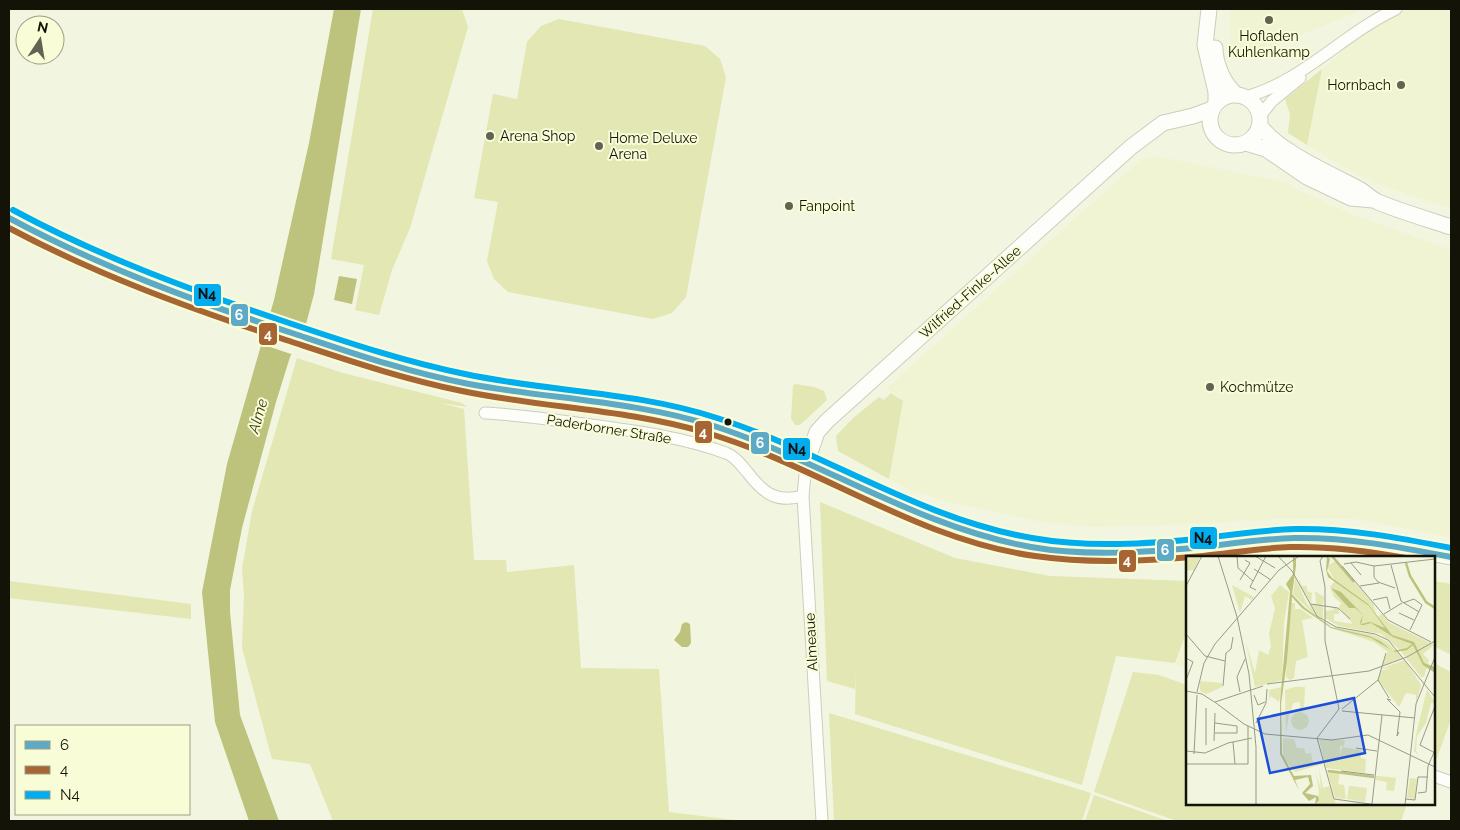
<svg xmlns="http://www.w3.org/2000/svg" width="1460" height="830" font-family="Raleway,sans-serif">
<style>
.built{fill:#f1f4d2}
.green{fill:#e2e7b4}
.water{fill:#bdc27d}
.pier{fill:#f2f5df}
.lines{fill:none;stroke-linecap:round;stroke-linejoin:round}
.street-casing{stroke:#cccebd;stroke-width:13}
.secondary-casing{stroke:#cccebd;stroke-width:17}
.street{stroke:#fdfefa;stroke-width:11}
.secondary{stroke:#fdfefa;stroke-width:15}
.bus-1-casing{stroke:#f9fdd7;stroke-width:10}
.bus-2-casing{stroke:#f9fdd7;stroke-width:10}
.bus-3-casing{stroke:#f9fdd7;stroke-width:10}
.bus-1{stroke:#5daac6;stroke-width:6}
.bus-2{stroke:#a76534;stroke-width:6}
.bus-3{stroke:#00adee;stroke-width:6}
.poi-dot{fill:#616353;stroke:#f9fdd7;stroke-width:2}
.bus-dot{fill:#131407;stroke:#f9fdd7;stroke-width:2}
.labels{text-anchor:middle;stroke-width:4;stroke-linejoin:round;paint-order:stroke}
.poi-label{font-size:14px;fill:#131407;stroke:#f9fdd7;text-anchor:start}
.street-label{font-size:14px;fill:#131407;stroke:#f9fdd7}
.water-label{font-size:15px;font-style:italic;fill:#383a14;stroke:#f9fdd7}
.inset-river{fill:none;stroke:#bdc27d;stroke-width:2.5}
.inset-road{fill:none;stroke:#999b89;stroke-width:1}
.view{fill:#1d4ed8;fill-opacity:0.15;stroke:#1d4ed8;stroke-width:2.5}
.inset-edge{fill:none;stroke:#131407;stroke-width:2.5}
.line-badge{stroke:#f9fdd7;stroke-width:2}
.badge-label{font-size:14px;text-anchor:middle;font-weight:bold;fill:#fff}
.pale-badge-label{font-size:14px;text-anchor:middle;font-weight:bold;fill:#111}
</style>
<rect width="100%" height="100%" fill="#f2f5df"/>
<path class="built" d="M1230 9H1364L1246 58 1231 49Z
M1406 9H1451V208L1409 195 1361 177 1307 145 1322 69 1358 39 1388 18Z
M1156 156 1289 183 1296 189 1349 213 1451 250V537L1355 519H1273L1151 526 1088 527 1042 522 945 501 913 491 889 479 903 401 887 388 1107 190 1139 162 1147 158Z
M1187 635V668L1176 664Z"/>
<path class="green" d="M373 9H462L468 27 410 228 392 270 379 315 355 310 364 265 331 259Z
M559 19 705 46 720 59 726 77 686 297 672 313 653 319 508 292 494 279 487 261 498 202 474 198 493 94 517 99 527 42 541 26Z
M1322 69 1307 145 1288 133 1290 114 1285 99Z
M297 358 343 373 462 403 467 407 440 403 464 409 474 560H506L507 572 574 565 581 668 659 669 669 812 742 821H333L310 764 272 759 242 648 244 595 242 569 252 511Z
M795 384 814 387 824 391 827 400 800 425H795L791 418 793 386Z
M891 393 903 401 889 479 838 451 836 436 853 418 879 397 884 400Z
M820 502 955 558 1050 576 1187 581V631L1175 663 1116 656 1082 785 855 714 856 672 855 689 827 681Z
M9 581 191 604V619L9 598Z
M1434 581 1451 584V655L1434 646Z
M1434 663 1451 672V719L1434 766Z
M1133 672 1159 675 1187 685 1188 804H1407L1401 821H1177L1094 792Z
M829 713 1091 793 1082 821H834Z
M1094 795 1168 821H1085Z"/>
<path class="water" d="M334 9H361L314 294 306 324 290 357 276 402 242 528 230 590V612L240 715 279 821H249L215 722 202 592 227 464 274 300 309 143Z
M339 276 357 279 352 304 334 300Z
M686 622 690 624 691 643 688 647H682L674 640 680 632 682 624Z"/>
<path class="pier" d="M268 312 308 325 294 355 258 343Z"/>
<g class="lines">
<g class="street-casing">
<path id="street" d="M1246 97C1303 81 1343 34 1396 9
M1260 116 1272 101 1300 78
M485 413C523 415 561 421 599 426 642 432 685 438 726 453 736 457 741 465 748 473 764 494 777 503 803 496
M806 464 803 496 822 821
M1434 776 1451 782"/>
</g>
<g class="secondary-casing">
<path id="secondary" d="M1209 9 1205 45 1216 92V103
M1215 48C1215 64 1224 85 1237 95
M1210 120a25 25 0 1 1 50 0a25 25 0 1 1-50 0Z
M1260 125C1275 150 1333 175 1359 189 1366 193 1371 199 1378 202 1402 212 1427 219 1451 227
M1246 143 1266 149 1307 177 1351 198 1373 200
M9 218C93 265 183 296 274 327 338 348 402 371 469 384 550 399 635 401 714 426 822 461 918 529 1031 547 1083 555 1136 553 1189 548 1224 545 1259 539 1294 538 1347 537 1400 547 1451 557
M806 464 817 432 827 421 1131 147 1163 123 1193 116 1212 109"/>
</g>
<use href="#street" class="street"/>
<use href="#secondary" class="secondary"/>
<g class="bus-1-casing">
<path id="bus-1" d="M9 218C100 267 197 302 295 334 352 353 410 373 469 384 551 399 635 401 714 426 822 461 918 527 1031 547 1088 557 1147 552 1204 547 1234 543 1264 539 1294 538 1347 537 1399 547 1451 557"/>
</g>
<g class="bus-2-casing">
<path id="bus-2" d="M9 228C97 275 191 309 286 340 344 359 402 379 462 391 543 408 627 409 707 433 819 466 917 540 1035 556 1090 564 1147 561 1203 556 1232 553 1261 548 1290 547 1329 546 1368 551 1406 558"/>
</g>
<g class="bus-3-casing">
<path id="bus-3" d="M13 210C102 258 196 292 292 324 349 343 406 362 465 374 548 392 635 391 717 418 824 452 920 519 1032 538 1089 548 1148 544 1205 538 1235 534 1265 530 1295 529 1347 528 1400 538 1451 548"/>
</g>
<use href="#bus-1" class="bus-1"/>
<use href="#bus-2" class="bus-2"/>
<use href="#bus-3" class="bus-3"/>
</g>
<g class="poi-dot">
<circle cx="1269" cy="20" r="5"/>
<circle cx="1401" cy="85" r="5"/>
<circle cx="490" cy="136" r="5"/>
<circle cx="599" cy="146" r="5"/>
<circle cx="789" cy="206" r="5"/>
<circle cx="1210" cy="387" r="5"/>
</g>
<circle class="bus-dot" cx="728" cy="422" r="4.5"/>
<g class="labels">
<g class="poi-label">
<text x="1269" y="41" text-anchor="middle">Hofladen<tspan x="1269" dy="16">Kuhlenkamp</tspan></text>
<text x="1391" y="90" text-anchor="end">Hornbach</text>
<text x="500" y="141">Arena Shop</text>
<text x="609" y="143">Home Deluxe<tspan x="609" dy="16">Arena</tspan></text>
<text x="799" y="211">Fanpoint</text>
<text x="1220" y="392">Kochmütze</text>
</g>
<g class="street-label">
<text transform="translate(970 292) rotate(-42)" y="5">Wilfried-Finke-Allee</text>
<text transform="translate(609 429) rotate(9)" y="5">Paderborner Straße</text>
<text transform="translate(811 642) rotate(-93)" y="5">Almeaue</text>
</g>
<g class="water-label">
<text transform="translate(258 416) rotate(-74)" y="5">Alme</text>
</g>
</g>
<g transform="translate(1186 556)">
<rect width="249" height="249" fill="#f2f5df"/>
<path d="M1 0 14 1 8 14 0 15ZM150 5 187 47 191 61 196 58 202 66 248 89 237 98 243 104 238 121H235L214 94 195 78 153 70 139 62V55L148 54 146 51 153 53V58H148V65L167 68 153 51 155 47 148 41 144 31 149 25 141 10ZM109 22 121 48 137 65 147 71 188 79 200 85 210 95 183 80 153 74 136 66 107 38ZM112 22 116 30H121V35L126 37 125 48H130L129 35 138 41 137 48H134L137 50V63L131 58 115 31ZM46 29 68 41 66 44 59 40 54 57ZM94 29 103 36 98 66 96 124 69 131 60 87 69 117 73 94 82 99 85 90 83 78 89 52 85 40ZM105 47H109V53H115L135 68 127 62 116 64 122 101 110 105 108 122 104 124 100 121ZM139 70 185 82 212 96 217 102 195 110 202 96 188 86ZM219 104 235 129 230 148V139L220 137 213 151 192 124 194 115 205 112 194 113ZM14 125 36 127V131L20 138 14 135ZM96 131 93 146 85 140 83 143V134ZM108 131H119L118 151 114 154V146L107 147 105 154H100L103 158 100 178 99 134ZM241 133 249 147H245L240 167 231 180 230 195 233 200 228 195 230 179ZM105 165a9 9 0 1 1 18 0a9 9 0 1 1-18 0ZM97 182 108 183 111 192H118L120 198 125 197 127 206 137 208 109 216 97 202ZM133 184H159L158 190H154V199L156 191 175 194V202L180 203 179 217 140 212ZM133 212 137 232 144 230 150 249H131L133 235 130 217 135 234ZM141 214 154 215 152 228 158 229 160 243 149 242ZM190 220H192L220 223 210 222 208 235 200 234 201 226 190 224ZM224 222 231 223 229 243 221 242ZM163 230 181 232 179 246 161 243Z" fill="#e2e7b4"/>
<path d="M107 0 110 3V10L106 38 118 51 145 71 183 80 194 85 207 95 221 92 226 88 207 81 185 67 178 69H175L174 66 177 59 169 52H163L145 32 155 36 177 59 175 68 184 66 199 72 183 50 142 21 140 14 141 0 144 3 141 15 146 22 182 48 206 79 228 86 238 107 249 111V117L237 109 227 89 221 94 209 96 185 82 145 72 116 52 106 41 101 105 95 148 96 198 108 220 125 219 127 230 119 237 132 240 133 244 129 249 130 241 123 245 116 237 124 228 122 221 109 224 113 234 94 198V146L104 35 100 28 107 18Z" fill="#bdc27d"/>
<path class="inset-river" d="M146 0 168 26M220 7 224 20 240 46 249 52M142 215 188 221"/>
<path class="inset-road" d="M32 0 51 61 63 118 70 191V249M51 0 52 12 67 25M69 0 89 12M92 0 106 15 131 60 150 71 189 78 202 84 249 141M137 0 134 5 139 31V85L153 153M165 7 175 19M158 8 170 6 188 10 249 3M205 9 215 45 233 56M156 10 202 64 245 86M188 10V21L192 26 209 32M68 13 85 24M54 24 64 7 59 4M0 30 16 0M174 30 193 27M70 34 64 31 80 0M187 44 201 41 204 53M217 47 228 43 236 49 224 74M125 48 152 52 164 63M213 57 228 64M198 58 216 47M0 78 19 100 39 105M200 97 192 124 203 142M0 102 7 106 0 124M81 128 183 115 221 101 249 85M37 130 40 97 45 93 47 81M0 135 16 138 30 147M11 136 18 107 29 88 93 14 113 0M54 136 51 121 59 103M68 139 72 149 79 146M205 144 201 143 214 156 211 180 213 176M29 146 77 130M30 147 58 168 79 178 146 184 182 179 249 211M249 150 234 189 249 197M156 153 192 124M156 155 229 162M70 167 80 147 81 133M29 177H51V170L29 167M194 177 196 159M131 182 148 243 191 249M131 182 153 153M28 185 29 157M47 186 49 208M20 189V152M170 192 191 195M0 195 19 197 42 187 66 182M8 198 11 139M0 208H62V170M155 215 188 219M232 237 240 236 242 210 249 194M219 243 229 244 232 221H242M186 248 194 177M219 249 230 148 249 101"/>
<path class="view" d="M168 142 179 197 84 217 72 163Z"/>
<rect width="249" height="249" class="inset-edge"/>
</g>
<g class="line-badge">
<rect x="193" y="283" width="29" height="24" rx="5" fill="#00adee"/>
<rect x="230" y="303" width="19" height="24" rx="5" fill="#5daac6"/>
<rect x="258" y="322" width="20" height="24" rx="5" fill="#a76534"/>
<rect x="694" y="420" width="19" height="24" rx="5" fill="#a76534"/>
<rect x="750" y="431" width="20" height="24" rx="5" fill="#5daac6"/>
<rect x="782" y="437" width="29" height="24" rx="5" fill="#00adee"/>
<rect x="1189" y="526" width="29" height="24" rx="5" fill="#00adee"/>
<rect x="1156" y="538" width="19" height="24" rx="5" fill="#5daac6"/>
<rect x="1118" y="549" width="19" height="24" rx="5" fill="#a76534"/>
</g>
<g class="badge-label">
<text x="239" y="320">6</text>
<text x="268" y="339">4</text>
<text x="703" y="437">4</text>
<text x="760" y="448">6</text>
<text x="1165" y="555">6</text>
<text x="1127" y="565">4</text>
</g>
<g class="pale-badge-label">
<text x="207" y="299">N4</text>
<text x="797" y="454">N4</text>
<text x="1203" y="543">N4</text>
</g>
<rect width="1460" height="830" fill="none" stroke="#131407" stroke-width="20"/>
<rect x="15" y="725" width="175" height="90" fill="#f9fdd7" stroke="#9da084"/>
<rect x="25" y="741" width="25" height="8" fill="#5daac6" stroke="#9da084"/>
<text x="60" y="750" font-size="15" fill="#131407">6</text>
<rect x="25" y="766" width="25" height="8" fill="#a76534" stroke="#9da084"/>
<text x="60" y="775" font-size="15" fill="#131407">4</text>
<rect x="25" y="791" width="25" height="8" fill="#00adee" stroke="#9da084"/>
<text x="60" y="800" font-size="15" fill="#131407">N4</text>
<g transform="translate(40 40) rotate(12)"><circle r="24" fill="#f9fdd7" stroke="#9da084"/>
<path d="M0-4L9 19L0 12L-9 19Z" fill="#616353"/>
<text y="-8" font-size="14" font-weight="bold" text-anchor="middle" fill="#131407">N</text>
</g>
</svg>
